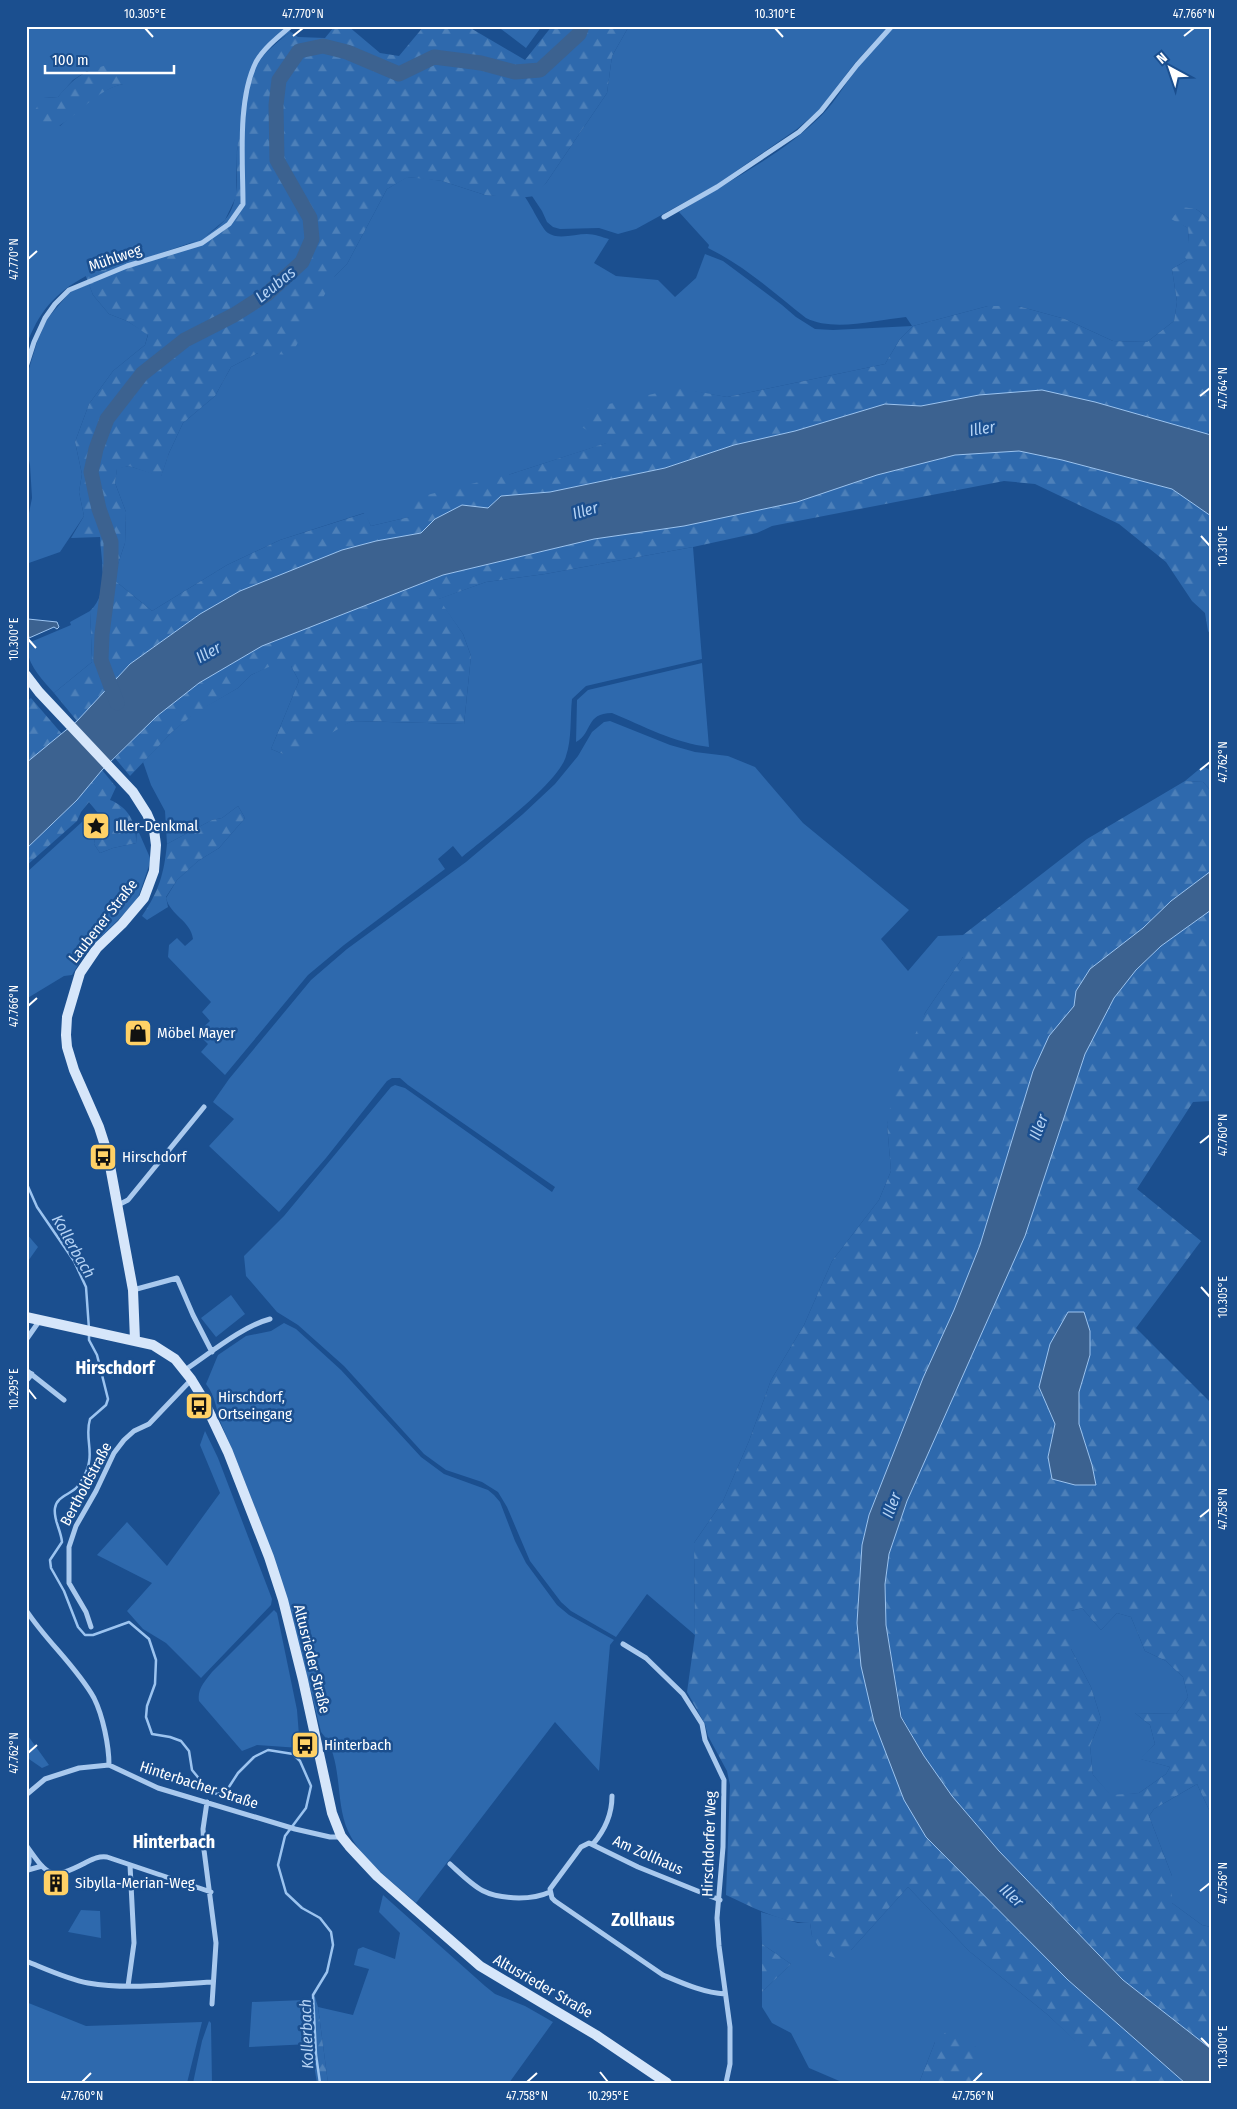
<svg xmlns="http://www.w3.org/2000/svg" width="1237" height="2109" font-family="'Fira Sans Condensed',sans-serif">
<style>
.green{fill:#2e69ad;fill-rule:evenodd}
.forest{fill:url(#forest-firs);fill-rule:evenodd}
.water{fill:#3c6290;stroke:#9cc4f0}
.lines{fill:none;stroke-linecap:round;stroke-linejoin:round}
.stream{stroke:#9cc4f0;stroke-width:2.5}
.river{stroke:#3c6290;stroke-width:15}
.street{stroke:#a9c9ee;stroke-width:5}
.secondary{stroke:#d6e6fa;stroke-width:10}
.ticks{fill:none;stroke:#fff;stroke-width:2}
.labels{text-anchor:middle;stroke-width:5;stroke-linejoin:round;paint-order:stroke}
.street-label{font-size:15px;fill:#fff;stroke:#1b4f8f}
.poi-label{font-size:15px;fill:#fff;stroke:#1b4f8f;text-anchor:start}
.water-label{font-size:16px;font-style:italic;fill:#b5d3f5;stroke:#1b4f8f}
.quarter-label{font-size:18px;font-weight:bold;fill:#fff;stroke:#1b4f8f}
.neatline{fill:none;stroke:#fff;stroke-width:2}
.ticks-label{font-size:12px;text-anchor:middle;fill:#fff}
</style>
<defs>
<pattern id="forest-firs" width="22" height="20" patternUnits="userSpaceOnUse" patternTransform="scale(1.25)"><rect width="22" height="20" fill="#2e69ad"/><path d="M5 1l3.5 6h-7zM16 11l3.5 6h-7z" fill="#4d80b9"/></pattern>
</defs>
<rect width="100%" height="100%" fill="#1b4f8f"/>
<path class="green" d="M26 26H284L291 32 276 42 259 61 255 72 247 97 237 150 236 197 225 220 202 239 135 262 86 273V276C55 293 38 312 26 347ZM87 71 123 84C97 90 79 109 60 126L44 98 58 97 73 80Z
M497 26H542L526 48Z
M629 26H889L855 63 819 110 797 129 716 185 636 229 618 234 599 228 560 229 553 227 547 222 542 211 532 196 546 183 607 93 612 56Z
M895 26H1211V220L1196 209 1172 218 1188 228 1189 242 1187 260 1172 269 1177 302 1174 321 1147 342 1113 341 1065 319 1018 306H988L913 326 900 339 885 364 727 397 679 389 607 443 511 474 409 517 371 526 364 513 280 540 227 565 152 611 113 579 125 543 126 512 115 483 117 468 129 466 161 476 169 453 183 423 215 396 231 367 258 353 347 264 387 189 407 177 423 178 442 181 485 195 525 197C531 205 542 229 548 233 558 240 575 234 587 234 594 234 602 237 609 239L594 263 616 276 658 280 675 297 696 278 705 254 723 261 782 305 796 317 815 329 833 330 912 326 906 317C876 320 833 332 806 318 774 293 745 266 708 248L709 245 679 212C727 181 781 156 822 115 836 101 846 82 859 66 870 52 882 39 895 26Z
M89 284 93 295 109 314 127 321 148 334 145 345 113 371 89 404 75 442 82 474 79 492 84 516 60 552 26 564V528L32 498 30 465 26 447 28 372 37 342 47 319 70 292Z
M693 547 702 659 586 686 572 699C570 717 572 739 566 756 559 783 485 838 462 857L453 846 438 859 445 869 344 945 308 975 225 1075 201 1052 208 1044 197 1033 210 1021 202 1012 211 1002 168 957 169 945 177 938 185 946 193 939C191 921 170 915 166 898L177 880 198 861 219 848 245 818 238 806 222 818 212 820 167 844 165 811 151 785 143 762 172 732 194 713 238 688 251 675 270 666H291L299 681 271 749 283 754 352 721 464 724 471 656 463 634 438 599 486 582 545 574Z
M90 611 92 662 54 693C39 676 26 663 26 640L33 641 71 625 70 622Z
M702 663 709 747C675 743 643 726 612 713 585 713 593 733 576 742L577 700 588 690Z
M610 721 670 745 695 752 728 756 755 767 803 823 909 910 881 939 908 971 938 936 963 935V957L925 1013 887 1124 891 1171 879 1200 832 1261 804 1325 771 1380 749 1441 723 1501 694 1543 695 1635 647 1594 616 1637 571 1611 561 1602 530 1561 507 1507 498 1492 482 1482 446 1470 424 1454 344 1366 298 1325 277 1312 246 1276 244 1256 284 1216 391 1087 395 1085 405 1088 552 1192 555 1187 408 1085 400 1078H392L387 1081 326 1158 279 1212 209 1146 234 1119 213 1102 229 1079 311 980 347 949 466 862 523 814 555 784 578 756 592 732 604 722Z
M1203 766 1211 771V791L1203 782 1185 781Z
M83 821 95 836 94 844 100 853 113 848 136 843 137 828 151 860 139 895 133 905 86 952 72 975 64 976 26 999V873Z
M26 1233 38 1247 26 1264Z
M231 1295 245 1314 216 1337 201 1318Z
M284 1323 296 1329 341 1370 421 1457 444 1474 488 1490 494 1495 500 1502 515 1541 526 1563 557 1605 569 1615 614 1640 610 1645 599 1771 555 1722 416 1903C393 1882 361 1860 348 1831 334 1800 344 1758 321 1732 296 1628 265 1524 222 1426 216 1412 216 1396 206 1384L218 1355 246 1336 271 1331Z
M205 1431 218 1458 272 1599 271 1605 201 1678 166 1643 143 1629 127 1611 152 1583 97 1555 127 1522 167 1566 220 1493 200 1445Z
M1082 1608 1101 1630 1117 1613 1131 1617 1145 1651 1166 1661 1183 1677 1188 1697 1176 1714 1135 1713 1150 1725 1155 1744 1141 1759 1170 1767 1166 1774 1139 1793 1111 1796 1093 1775 1090 1746 1101 1719 1091 1687 1071 1649V1611Z
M274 1610 277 1613 297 1710 300 1748 257 1745 242 1751 199 1701C197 1689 205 1681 212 1672Z
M26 1733 49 1765 42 1768 26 1757Z
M1197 1784 1211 1814V1927L1202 1925 1172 1903V1876L1149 1816 1154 1809Z
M908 1887 969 1951 1048 2015 1121 2083H980L976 2078V2047L935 2042 919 2083H844L809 2068 791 2033 772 2023 762 2007V1992L791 1964 762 1944 761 1912 798 1923H810L812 1936 851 1950Z
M383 1895 485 1986 495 1994 525 2006 553 2022 509 2083H328L318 2007 353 2015 369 1969 354 1965 358 1949 363 1947 395 1959 400 1933 379 1912Z
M81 1910 100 1911 101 1938 68 1932Z
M304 2000 309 2022 310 2044 249 2047 252 2002Z
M26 2002 86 2026 202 2022 187 2083H26Z
M209 2021 211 2023 212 2083H193L202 2041Z"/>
<path class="forest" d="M337 26H348L380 53 399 56 424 26H467L525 60 552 26H629L612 56 607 93 546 183 535 196 519 198 485 195 442 181 408 177 387 189 347 264 335 276 291 355 258 353 231 367 215 396 183 423 169 453 161 477 129 466 117 469 115 483 126 512 125 543 113 579 152 611 227 565 280 540 365 513 371 526 409 517 411 499 511 474 606 443 579 425 587 409 679 388 727 397 885 364 900 339 913 326 988 306H1018L1065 319 1113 341 1147 342 1174 321 1177 302 1172 269 1187 260 1179 250 1189 242 1188 228 1171 219 1182 207 1196 209 1211 220V428L1207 434 1095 402 979 395 921 406 885 404 795 431 734 445 665 468 550 492 501 496 488 508 462 505 435 519 421 533 376 541 342 550 240 592 200 614 130 664 77 721 54 693 92 662 90 611C110 592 101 562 100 537L71 538 84 516 79 492 82 474 75 442 89 404 113 371 145 345 148 335 127 321 109 314 93 295 85 274 93 262 126 253 136 262C166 252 201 245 224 221 241 202 236 175 237 152 239 131 249 76 260 60 269 49 279 40 291 32L298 37 325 38 334 27Z
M107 65 119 70 126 79 123 84C91 92 78 118 51 130L35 121 34 111 44 98 58 97C74 78 82 72 107 65Z
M1019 451 1062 460 1172 489 1211 516V635L1208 631 1205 613 1192 601 1166 562 1119 524 1035 484 1004 481 772 526 757 533 693 547 545 574 486 582 439 599 463 634 471 656 464 724 352 721 295 754H283L271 749 299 681 291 666H271L251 675 238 688 194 714 172 732 130 776 115 758 157 716 199 683 262 646 443 575 594 539 684 526 797 502 877 475 954 455Z
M31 698 62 734 26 763V702Z
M102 770 116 787 110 800C129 807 137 825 136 843L113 848 100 853 94 844 95 836 106 823 89 802 81 812 77 821 26 866V849L77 800Z
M1185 781 1203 782 1211 791V871L1171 901 1143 928 1118 949 1076 991 1074 1006 1033 1071 980 1245 954 1310 923 1378 869 1515 862 1545 857 1623 946 1857 1068 1980 1185 2083H1119L1048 2015 969 1951 908 1887 851 1950 836 1958 823 1954 812 1936 810 1923C781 1923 752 1907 726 1895L730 1785 727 1771 708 1736 705 1724 687 1692 695 1635 694 1543 723 1501 749 1441 771 1380 804 1325 832 1261 879 1200 891 1171 887 1124 896 1076 925 1013 963 957V935L1087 839Z
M238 806 245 818 219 848 198 861 177 880 166 897 168 907 147 920 142 916C159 891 164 874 167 844L212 820 222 818Z
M1211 910V1101L1193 1102 1137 1189 1201 1241 1136 1328 1211 1403V1814L1197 1784 1154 1809 1149 1816 1172 1876V1903L1202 1925 1211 1927V2049L1123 1980 999 1851 952 1796 924 1756 902 1717 886 1625 885 1584 889 1554 907 1501 1025 1236 1085 1054 1114 998 1136 970 1161 946ZM1090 1331V1355L1079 1392V1424L1092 1465 1048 1457 1055 1424ZM1082 1608 1101 1630 1117 1613 1131 1617 1145 1651 1166 1661 1183 1677 1188 1697 1176 1714 1135 1713 1150 1725 1155 1744 1140 1759 1170 1767 1166 1774 1139 1793 1111 1795 1093 1775 1090 1746 1101 1719 1091 1687 1071 1649V1611Z
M762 1944 791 1964 762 1992Z
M315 1997 318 2007 328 2083H317C312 2055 310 2027 304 2000Z
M947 2031 976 2047V2077L980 2083H919L935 2042Z"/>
<path class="water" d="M1042 390 1095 402 1211 435V516L1172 489 1062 460 1019 451 955 455 877 475 797 502 684 526 594 539 443 575 262 646 199 683 157 716 102 770 77 800 26 849V763L77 721 130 664 200 614 240 591 342 550 376 541 421 533 435 519 462 505 488 508 501 496 550 492 665 468 734 445 795 431 885 404 921 406 979 395Z
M28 619 57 622 59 627 57 629 54 627 29 638 26 621Z
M1211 871V910L1161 946 1136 970 1114 998 1085 1054 1025 1236 907 1501 889 1554 885 1584 886 1625 901 1717 924 1756 952 1796 999 1851 1123 1980 1211 2049V2083H1185L1068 1980 926 1837 904 1800 874 1722 861 1666 857 1623 862 1545 869 1515 923 1378 954 1310 980 1245 1033 1071 1049 1036 1074 1006 1076 991 1090 969 1143 928 1171 901Z
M1068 1312H1084L1090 1331V1355L1079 1392V1424L1092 1465 1096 1485H1075L1052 1479 1048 1457 1055 1424 1039 1387 1050 1344Z"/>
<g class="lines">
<path class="stream" d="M26 1182 37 1207 74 1261 86 1287 89 1329
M89 1334V1340L97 1355 108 1399 106 1405 90 1419C85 1435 92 1448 89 1462 88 1470 82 1481 77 1487 70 1495 57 1496 55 1508 53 1519 61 1530 62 1542L50 1560 51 1568 64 1591 78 1627 85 1635H93L129 1622 149 1639 156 1660 155 1684 147 1706 146 1717 152 1734 170 1737 181 1741 189 1751 192 1770 211 1793 218 1794 227 1790 238 1773 254 1757 268 1750 293 1754 300 1761 311 1786 306 1808 285 1836 278 1865 286 1893 302 1908 320 1918 331 1932 333 1945 327 1972 313 1995 316 2055 320 2083"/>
<path class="river" d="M117 703 101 660 102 634 111 564V542L99 509 91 472 96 449 107 419 142 374 185 340 234 315 267 294 302 262 312 239 310 218 277 160 276 105 279 80 299 51 323 46 347 52 399 74 434 57 481 63 515 72 540 70 579 34 582 26"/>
<path class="street" d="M664 217 717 187 799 132 821 111 857 65 892 26
M26 367 34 342 45 318 55 304 69 290 127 266 202 243 229 224 243 204C243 162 237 100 256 62 264 48 278 37 291 26
M118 1205 128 1200 204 1107
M133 1290 177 1278 193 1315 212 1352
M26 1340 40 1320
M26 1370 64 1400
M185 1370C209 1354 243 1326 270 1319
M26 1381 32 1374
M26 1610C46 1641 76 1666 94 1698 103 1716 109 1746 109 1765
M91 1627 86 1612 69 1583V1547L76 1526 96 1491 114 1453 124 1440 134 1431 149 1424 191 1380
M623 1644 646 1658 683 1694 702 1724 705 1740 724 1780 723 1847 717 1918 719 1946 730 2027V2064L726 2083
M26 1795 45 1779 79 1768 109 1765 158 1788 295 1829 330 1837H341
M207 1802 203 1829 204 1850 216 1943 212 2004
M593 1844C605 1830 612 1815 612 1796
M26 1845C48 1876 50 1881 85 1863 93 1859 98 1856 107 1857L211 1892
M450 1864C476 1888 483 1897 519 1898 531 1898 539 1897 550 1892
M28 1870 42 1866
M26 1873 29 1862V1850
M720 1900 638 1867 589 1843 581 1847 550 1889 552 1898 555 1901 663 1975C682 1983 704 1993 725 1994
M26 1961C46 1969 67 1979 88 1983 129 1990 172 1984 212 1982
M128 1986 134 1943 130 1865"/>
<path class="secondary" d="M26 675 39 692 133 792 147 814 154 830 156 845 154 871 144 898 122 924 97 948 80 973 67 1017 66 1035 67 1047 74 1070 99 1127 108 1155 133 1290 135 1340
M26 1317 153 1345 175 1359 191 1379 202 1397 228 1452 269 1557 283 1600 303 1680 332 1813 341 1836 349 1846 377 1876 480 1966 596 2035 667 2083"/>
</g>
<path class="ticks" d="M145 28 153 37M775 28 783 37M293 36 303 28M1184 36 1194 28M28 259 37 251M1200 396 1210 388M1201 536 1210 546M28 639 36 648M1200 770 1210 762M28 1006 37 998M1200 1143 1210 1135M1201 1287 1210 1297M28 1389 36 1399M1200 1517 1210 1509M28 1753 37 1745M1200 1891 1210 1883M1201 2038 1210 2047M600 2072 608 2082M82 2082 91 2073M527 2082 537 2073M973 2082 982 2073"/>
<defs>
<g id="sight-square" transform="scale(1.4375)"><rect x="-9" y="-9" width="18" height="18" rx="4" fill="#ffd166" stroke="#1b4f8f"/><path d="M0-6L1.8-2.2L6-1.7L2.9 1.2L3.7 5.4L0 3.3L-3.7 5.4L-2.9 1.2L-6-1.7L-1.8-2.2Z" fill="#111"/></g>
<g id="shop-square" transform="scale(1.4375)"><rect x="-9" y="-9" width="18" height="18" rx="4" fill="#ffd166" stroke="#1b4f8f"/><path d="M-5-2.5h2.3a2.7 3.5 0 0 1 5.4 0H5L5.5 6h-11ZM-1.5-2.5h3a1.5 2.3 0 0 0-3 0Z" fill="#111"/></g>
<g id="bus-square" transform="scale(1.4375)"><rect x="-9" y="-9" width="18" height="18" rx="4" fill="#ffd166" stroke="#1b4f8f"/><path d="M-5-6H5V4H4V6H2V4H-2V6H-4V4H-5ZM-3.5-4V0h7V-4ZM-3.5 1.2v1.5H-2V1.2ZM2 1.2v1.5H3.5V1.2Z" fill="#111"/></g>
<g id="building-square" transform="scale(1.4375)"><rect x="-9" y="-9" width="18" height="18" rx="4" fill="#ffd166" stroke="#1b4f8f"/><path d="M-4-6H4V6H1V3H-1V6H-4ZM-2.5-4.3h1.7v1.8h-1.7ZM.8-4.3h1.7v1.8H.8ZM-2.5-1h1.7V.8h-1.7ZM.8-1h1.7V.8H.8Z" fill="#111"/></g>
</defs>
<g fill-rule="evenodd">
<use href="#sight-square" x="96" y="826"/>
<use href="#shop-square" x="138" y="1033"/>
<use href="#bus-square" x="103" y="1157"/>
<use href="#bus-square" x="199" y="1406"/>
<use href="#bus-square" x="305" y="1745"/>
<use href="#building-square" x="56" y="1883"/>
</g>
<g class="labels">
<g class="street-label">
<text transform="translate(115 258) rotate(-19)" y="5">Mühlweg</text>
<text transform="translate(103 921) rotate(-52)" y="5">Laubener Straße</text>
<text transform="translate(86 1484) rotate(-62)" y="5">Bertholdstraße</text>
<text transform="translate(312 1659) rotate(76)" y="5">Altusrieder Straße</text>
<text transform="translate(199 1785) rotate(18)" y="5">Hinterbacher Straße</text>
<text transform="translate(709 1844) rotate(-88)" y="5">Hirschdorfer Weg</text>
<text transform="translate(648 1855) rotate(24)" y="5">Am Zollhaus</text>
<text transform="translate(543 1986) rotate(30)" y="5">Altusrieder Straße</text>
</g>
<g class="poi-label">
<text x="115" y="831">Iller-Denkmal</text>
<text x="157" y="1038">Möbel Mayer</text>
<text x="122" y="1162">Hirschdorf</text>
<text x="218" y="1402">Hirschdorf,<tspan x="218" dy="17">Ortseingang</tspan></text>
<text x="324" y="1750">Hinterbach</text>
<text x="75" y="1888">Sibylla-Merian-Weg</text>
</g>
<g class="water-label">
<text transform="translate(275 284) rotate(-39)" y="6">Leubas</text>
<text transform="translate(982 428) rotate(-9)" y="6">Iller</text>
<text transform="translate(585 510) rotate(-16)" y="6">Iller</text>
<text transform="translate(208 652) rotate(-29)" y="6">Iller</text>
<text transform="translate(1038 1127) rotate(-69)" y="6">Iller</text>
<text transform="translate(74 1246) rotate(60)" y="6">Kollerbach</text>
<text transform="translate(891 1505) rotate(-69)" y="6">Iller</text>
<text transform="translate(1012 1895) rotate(43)" y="6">Iller</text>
<text transform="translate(306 2034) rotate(-92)" y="6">Kollerbach</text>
</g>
<g class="quarter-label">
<text x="115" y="1374">Hirschdorf</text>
<text x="174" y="1848">Hinterbach</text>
<text x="643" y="1926">Zollhaus</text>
</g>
</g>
<rect width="1237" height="2109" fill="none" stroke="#1b4f8f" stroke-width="55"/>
<g transform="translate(1170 68) rotate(320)" stroke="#1b4f8f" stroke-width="4" paint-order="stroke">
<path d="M0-4L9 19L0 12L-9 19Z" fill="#ffffff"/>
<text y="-8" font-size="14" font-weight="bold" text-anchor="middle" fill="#ffffff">N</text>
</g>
<path d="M45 65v8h129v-8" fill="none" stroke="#ffffff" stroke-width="2.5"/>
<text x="52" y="65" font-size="15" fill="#ffffff" stroke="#1b4f8f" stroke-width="4" paint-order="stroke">100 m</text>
<rect x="28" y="28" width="1182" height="2054" class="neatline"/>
<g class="ticks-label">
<text x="145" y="18">10.305°E</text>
<text x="303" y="18">47.770°N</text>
<text x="775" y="18">10.310°E</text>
<text x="1194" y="18">47.766°N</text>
<text transform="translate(14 259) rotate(-90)" y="4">47.770°N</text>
<text transform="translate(1223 388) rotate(-90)" y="4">47.764°N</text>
<text transform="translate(1223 546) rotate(-90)" y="4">10.310°E</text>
<text transform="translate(14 639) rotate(-90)" y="4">10.300°E</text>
<text transform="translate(1223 762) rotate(-90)" y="4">47.762°N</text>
<text transform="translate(14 1006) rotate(-90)" y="4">47.766°N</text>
<text transform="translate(1223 1135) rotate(-90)" y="4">47.760°N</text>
<text transform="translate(1223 1297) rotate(-90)" y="4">10.305°E</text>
<text transform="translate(14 1389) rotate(-90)" y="4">10.295°E</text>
<text transform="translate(1223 1509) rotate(-90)" y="4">47.758°N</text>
<text transform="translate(14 1753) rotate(-90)" y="4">47.762°N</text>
<text transform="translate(1223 1883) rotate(-90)" y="4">47.756°N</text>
<text transform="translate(1223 2047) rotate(-90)" y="4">10.300°E</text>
<text x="82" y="2100">47.760°N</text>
<text x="527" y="2100">47.758°N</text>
<text x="608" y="2100">10.295°E</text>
<text x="973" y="2100">47.756°N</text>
</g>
</svg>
